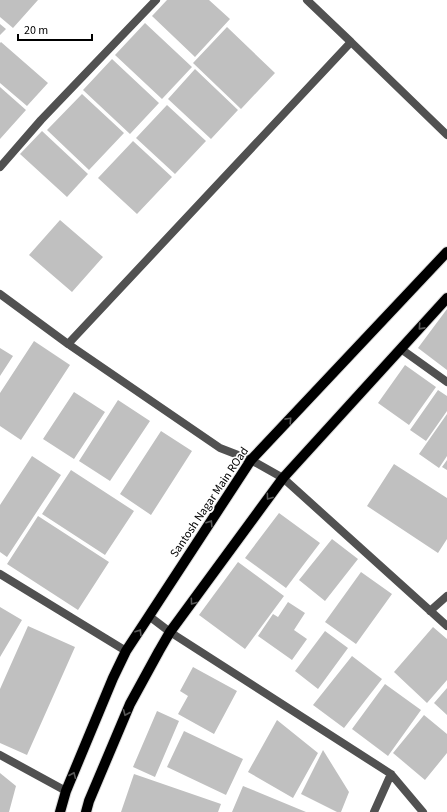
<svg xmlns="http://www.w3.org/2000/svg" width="447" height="812" font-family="'Source Sans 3',sans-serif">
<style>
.building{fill:#c0c0c0}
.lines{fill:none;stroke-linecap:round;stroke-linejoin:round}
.primary-casing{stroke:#dbdbdb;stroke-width:12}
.minor{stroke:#515151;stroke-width:8}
.primary{stroke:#000;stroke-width:10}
.oneway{stroke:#595959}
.labels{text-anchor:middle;stroke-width:3.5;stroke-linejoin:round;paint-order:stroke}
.street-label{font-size:12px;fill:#000;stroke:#fff}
</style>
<rect width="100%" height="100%" fill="#fff"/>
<path class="building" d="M0 0H38L13 28 0 17Z
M167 0H209L230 19 195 57 152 16Z
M145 23 192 67 162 99 115 55Z
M0 24 6 29 0 35Z
M227 27 275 73 241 109 193 63Z
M1 42 48 83 27 106 0 83V43Z
M112 59 159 103 130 134 83 90Z
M195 69 238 110 211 139 168 99Z
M0 87 26 110 0 139Z
M82 94 124 133 89 170 47 130Z
M167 105 206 141 175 174 136 138Z
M42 131 88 174 67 197 20 154Z
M133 141 172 177 137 214 98 178Z
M60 220 103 257 72 292 29 255Z
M447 309V370L418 348Z
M34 341 70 365 21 440 0 426V393Z
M0 348 13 356 0 376Z
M405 365 436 387 409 425 378 403Z
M438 390 447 396V411L426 441 410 430Z
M74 392 105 412 74 459 43 439Z
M118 400 150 421 110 481 79 461Z
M447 414V456L439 468 419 454Z
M161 431 192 451 151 515 120 494Z
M32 456 61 475 7 557 0 552V505Z
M447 460V470L442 467Z
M394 464 447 498V539L438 553 367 506Z
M71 470 134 511 105 555 42 514Z
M279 513 320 543 286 588 245 558Z
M38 516 109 562 78 610 7 564Z
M332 539 358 559 325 601 299 580Z
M238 562 284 596 245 649 199 615Z
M361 572 392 594 356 644 325 622Z
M288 602 305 613 294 630 307 639 292 660 258 636 273 614 278 617Z
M0 607 22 620 0 657Z
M28 626 75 647 27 755 0 743V689Z
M433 627 447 639V680L427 703 394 672Z
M325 631 348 648 318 689 295 671Z
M352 656 382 679 344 728 313 705Z
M193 667 237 691 214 734 178 714 188 696 180 691Z
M385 684 421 710 388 756 352 729Z
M447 688V715L434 703Z
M157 711 179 721 155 777 133 767Z
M424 715 447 734V753L425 780 393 753Z
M277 720 318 753 293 798 248 772Z
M184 731 243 759 226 795 167 767Z
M323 750 349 792 341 812H337L301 794Z
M0 773 16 786 9 812H0Z
M134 774 221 804 218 812H121Z
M243 786 306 812H232Z"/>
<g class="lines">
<g class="primary-casing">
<path id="primary" d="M60 812 66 791 113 678 126 651 149 616 251 460 447 252
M86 812 89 801 130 704 159 651 170 632 283 478 447 298"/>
</g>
<path class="minor" d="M307 0 351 42
M0 167 41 120 156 0
M0 294 68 344 220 448 251 460 283 478 447 626
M68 344 351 42 447 135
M401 349 447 382
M0 574 126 651
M430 611 447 596
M149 616 170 632 391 774 423 812
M0 755 66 791
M374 812 391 774"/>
<use href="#primary" class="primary"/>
</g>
<defs><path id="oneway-chevron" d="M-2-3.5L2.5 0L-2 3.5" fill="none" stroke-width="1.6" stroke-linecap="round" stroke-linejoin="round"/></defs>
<g class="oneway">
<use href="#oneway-chevron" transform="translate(421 327) rotate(132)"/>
<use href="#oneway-chevron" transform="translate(289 420) rotate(-47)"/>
<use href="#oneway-chevron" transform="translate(269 497) rotate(126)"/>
<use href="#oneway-chevron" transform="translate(210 523) rotate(-57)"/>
<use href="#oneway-chevron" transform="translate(193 602) rotate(126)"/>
<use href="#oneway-chevron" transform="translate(139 632) rotate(-58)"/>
<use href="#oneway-chevron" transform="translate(126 713) rotate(113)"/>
<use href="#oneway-chevron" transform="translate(73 775) rotate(-67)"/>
</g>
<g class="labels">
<g class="street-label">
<text transform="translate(209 502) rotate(-56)" y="4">Santosh Nagar Main ROad</text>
</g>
</g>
<path d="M18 34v6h74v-6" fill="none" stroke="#000000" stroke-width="2"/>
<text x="24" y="34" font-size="12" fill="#000000" stroke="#ffffff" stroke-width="3" paint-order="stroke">20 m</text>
</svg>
